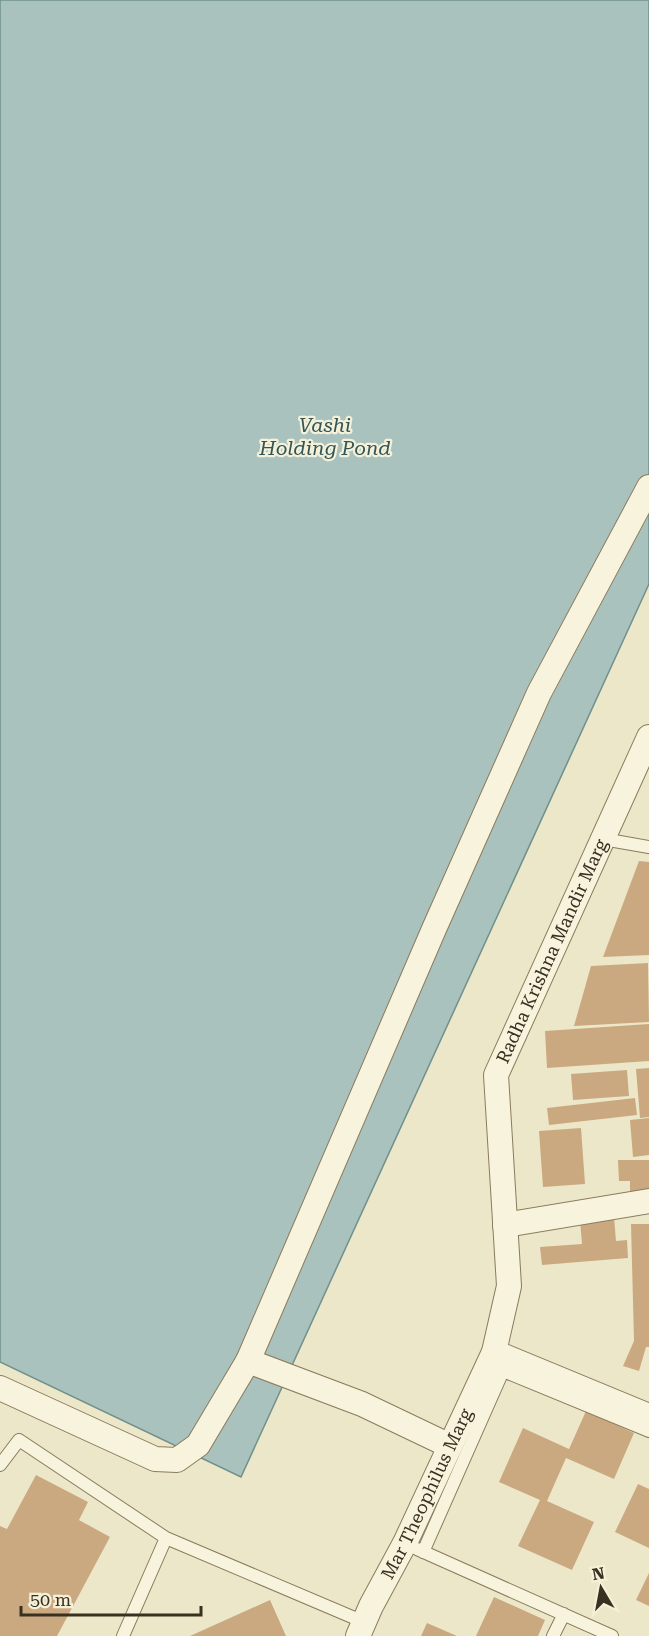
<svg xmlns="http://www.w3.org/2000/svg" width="649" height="1636" font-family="'Roboto Serif',serif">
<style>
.water{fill:#a9c2be;stroke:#70908c;stroke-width:1.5}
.building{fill:#caa980}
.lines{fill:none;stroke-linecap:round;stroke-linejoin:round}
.lane-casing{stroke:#897b5e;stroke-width:14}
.street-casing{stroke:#897b5e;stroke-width:26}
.lane{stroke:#f8f3dc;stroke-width:12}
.street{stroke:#f8f3dc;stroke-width:24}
.labels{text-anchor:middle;stroke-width:4.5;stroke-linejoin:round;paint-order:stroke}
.street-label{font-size:18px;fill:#3a3021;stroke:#f5f0d8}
.water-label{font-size:20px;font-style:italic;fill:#315659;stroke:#f5f0d8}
</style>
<rect width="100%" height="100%" fill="#ede7c9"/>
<path class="water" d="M0 0H649V584L241 1477 0 1362Z"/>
<path class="building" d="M639 861 649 862V955L603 957Z
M648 963 649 1022 574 1026 591 966Z
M649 1024V1061L547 1068 545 1031Z
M649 1068V1117L640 1118 636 1069Z
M627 1070 629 1096 573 1100 571 1074Z
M635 1098 637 1115 549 1125 547 1108Z
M649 1118V1155L633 1157 630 1120Z
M581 1128 585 1184 543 1187 539 1131Z
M618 1160H649V1199L630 1200V1181H619Z
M614 1217 616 1241 627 1240 628 1258 542 1265 540 1247 582 1244 580 1220Z
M631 1224H649V1347H646L639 1371 623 1366 634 1341Z
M586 1411 634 1433 614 1479 566 1458 547 1501 594 1522 572 1570 518 1546 540 1500 499 1482 523 1428 569 1449Z
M36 1475 88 1502 79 1520 110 1537 57 1636H0V1526L7 1529Z
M638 1484 649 1489V1548L615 1532Z
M649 1573V1606L636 1600Z
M494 1597 545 1620 538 1636H476Z
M270 1600 286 1636H190Z
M427 1623 457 1636H421Z"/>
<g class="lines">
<g class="lane-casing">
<path id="lane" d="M603 839 649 847
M0 1465 19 1440 166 1538
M417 1549 612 1636
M423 1552 503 1371 649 1431
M123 1636 166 1538 364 1622
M553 1636 564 1614"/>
</g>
<g class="street-casing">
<g id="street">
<path d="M505 1225 649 1201"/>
<path d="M494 1352 649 1416"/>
<path d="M0 1388 155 1459 177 1460 198 1445 248 1361"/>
<path d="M450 1446 362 1404 248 1361 434 929 539 693 649 487"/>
<path id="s1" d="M358 1636 371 1606 405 1543 494 1352 509 1286 496 1075 649 737"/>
</g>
</g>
<use href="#lane" class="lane"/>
<use href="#street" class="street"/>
</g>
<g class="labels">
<g class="street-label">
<text dy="6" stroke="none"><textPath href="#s1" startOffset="730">Radha Krishna Mandir Marg</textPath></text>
<text dy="6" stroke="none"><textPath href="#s1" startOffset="158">Mar Theophilus Marg</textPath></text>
</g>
<g class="water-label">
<text x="325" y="432">Vashi<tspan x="325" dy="23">Holding Pond</tspan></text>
</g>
</g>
<g transform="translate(601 1588) rotate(350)" stroke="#f5f0d8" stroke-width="4.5" paint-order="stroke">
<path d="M0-4.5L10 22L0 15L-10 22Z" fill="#3a3021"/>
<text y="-9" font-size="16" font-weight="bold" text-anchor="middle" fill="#3a3021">N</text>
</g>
<path d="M21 1606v9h180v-9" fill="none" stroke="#3a3021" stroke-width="3"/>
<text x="30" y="1606" font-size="18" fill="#3a3021" stroke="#f5f0d8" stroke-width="4.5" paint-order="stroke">50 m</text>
</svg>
